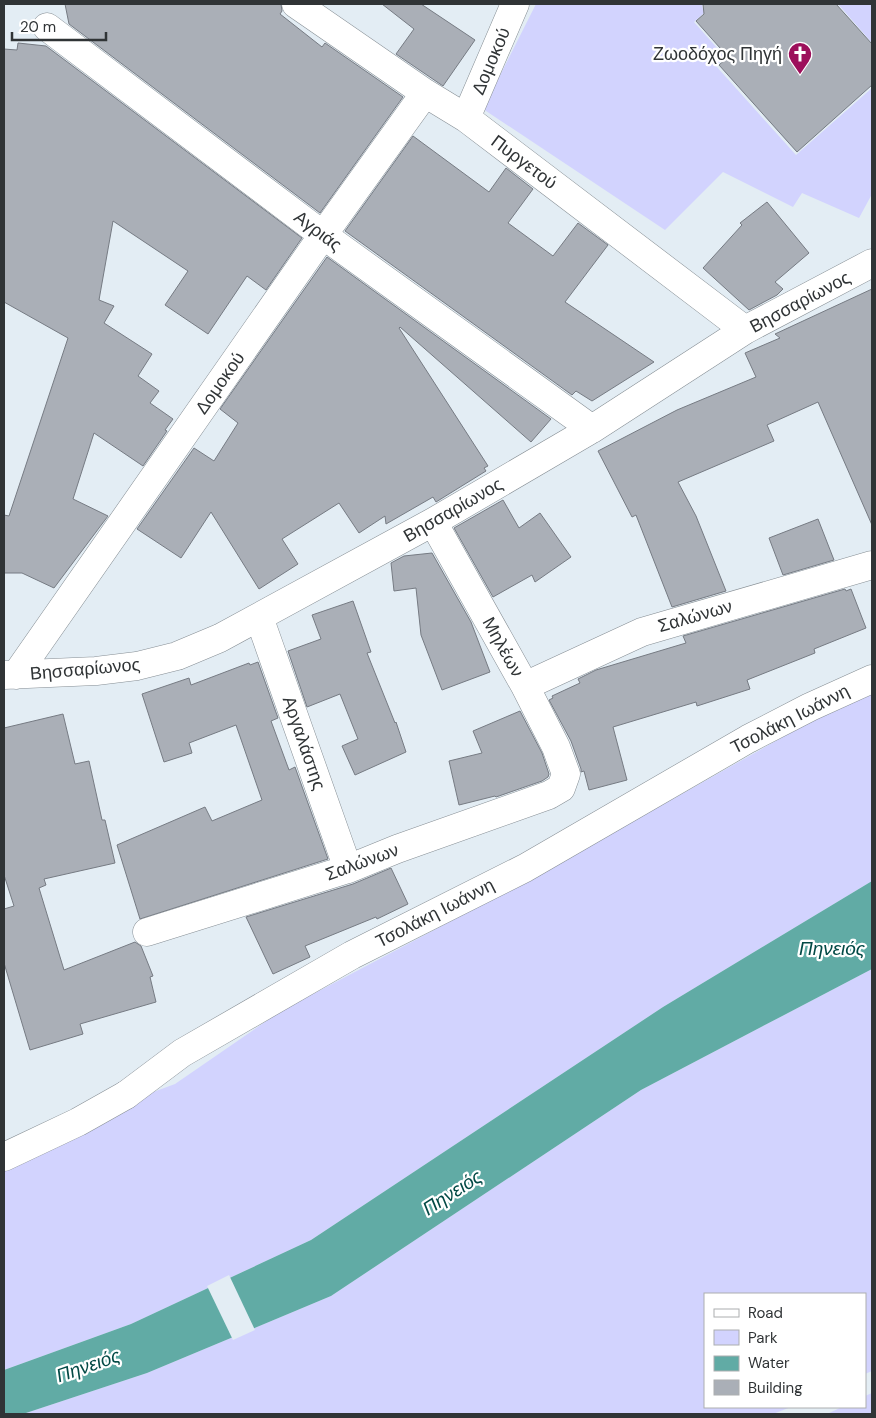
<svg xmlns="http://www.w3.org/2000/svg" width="876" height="1418" font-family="'DM Sans',sans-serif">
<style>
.green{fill:#d2d3fe}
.water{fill:#61aba5}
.pier{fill:#e3edf4}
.building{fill:#aaafb7;stroke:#767b83}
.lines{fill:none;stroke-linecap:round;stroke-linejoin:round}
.minor-casing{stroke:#868e94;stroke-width:29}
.tertiary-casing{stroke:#868e94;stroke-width:29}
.minor{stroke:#fff;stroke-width:28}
.tertiary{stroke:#fff;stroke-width:28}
.labels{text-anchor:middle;stroke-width:4.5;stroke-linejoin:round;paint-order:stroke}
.poi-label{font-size:18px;fill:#303436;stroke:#fff;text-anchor:end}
.street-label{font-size:18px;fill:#303436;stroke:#fff}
.water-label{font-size:19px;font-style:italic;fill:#034a46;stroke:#fff}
</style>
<rect width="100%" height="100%" fill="#e3edf4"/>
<path class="green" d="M536 4H703L702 6 704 13 694 22 725 57 716 66 796 155 872 88V194L859 218 802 193 793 207 723 172 665 230 483 109Z
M838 4H872V43Z
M872 692V881L663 1007 311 1240 131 1324 4 1370V1160L110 1108 175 1084 281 1011 531 879 806 724Z
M872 969V1371L865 1374V1294H705V1407H791L773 1414H23L147 1373 331 1296 641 1090Z
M872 1393V1414H827L842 1407H865V1396Z"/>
<path class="water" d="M872 881V969L641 1090 331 1296 147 1373 23 1414H4V1370L131 1324 311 1240 663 1007Z"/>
<path class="pier" d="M229 1275 255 1330 233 1340 207 1286Z"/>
<path class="building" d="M65 4H281L282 11 280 14 322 47 325 43 403 97 320 213 69 24Z
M382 4H421L475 40 443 86 396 54 414 29Z
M703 4H836L872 44V85L797 152 719 65 728 57 696 21 704 14Z
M18 43 46 46 302 238 266 290 247 276 208 334 165 305 188 271 113 221 99 300 114 306 104 323 152 354 138 376 159 391 150 403 173 419 165 430 167 431 143 466 94 433 73 499 108 516 54 588 22 573H4V515L9 516 68 338 4 302V49L17 50Z
M413 136 489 192 506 168 533 189 508 223 553 256 578 223 608 245 565 302 654 362 592 401 576 391 572 395 345 231Z
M767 202 809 253 775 282 783 289 777 295 749 310 703 268 742 225 740 223Z
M327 257 551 419 531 442 400 327 399 328 488 466 484 468 486 471 436 502 433 497 386 524 385 516 359 533 339 503 282 539 298 564 259 589 211 512 181 558 137 529 194 448 214 461 238 423 220 409Z
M872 289V525L818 402 767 425 774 441 678 482 696 516 726 591 672 607 636 515 632 517 598 451 677 410 756 377 745 353 780 338 775 334Z
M503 500 519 528 540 513 571 557 535 582 532 575 493 597 454 528Z
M818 519 834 560 783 575 769 538Z
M432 553 471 622 490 672 442 690 421 635 416 588 394 591 391 563 404 556Z
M845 589 846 591 851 589 866 628 814 649 815 653 747 680 750 689 697 706 696 702 613 727 627 780 589 790 584 771 581 772V769L571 741 549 700 553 698 552 696 580 683 578 679 596 670 686 643 683 636Z
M353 601 371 652 367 653 395 723 396 722 406 752 355 775 342 746 358 739 340 694 307 707 288 651 321 639 312 615Z
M258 662 278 718 271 721 289 770 295 767 328 859 140 919 117 845 205 807 212 821 262 800 236 725 189 743 192 753 164 762 142 694 189 678 191 685 249 663 250 665Z
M520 711 542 753 549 774 548 777 542 781 496 797 495 796 459 805 449 761 482 753 473 731Z
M63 714 75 764 89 761 102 820H105L115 863 44 879 46 885 39 888 64 970 135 942 141 946 153 976 150 977 156 1002 80 1024 83 1034 30 1050 4 963V909L14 906 4 875V728Z
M391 868 408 904 377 919 376 917 305 946 310 957 273 974 246 917 353 884Z"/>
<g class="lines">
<g class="minor-casing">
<path id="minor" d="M296 4 425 93 466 118 745 330
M47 27 323 235 592 429
M466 118 515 4
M259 617 348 869
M4 675 96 671 137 666 177 656 220 638 433 522 592 429 745 330 872 263
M16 675 323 235 425 93
M525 686 642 632 872 565
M147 932 348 869 397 849 549 795 561 788 566 774 556 747 525 686 433 522
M126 1095 182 1053 352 955 525 868 748 739 810 707 872 679"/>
</g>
<g class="tertiary-casing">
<path id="tertiary" d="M4 1157 78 1122 126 1095"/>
</g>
<use href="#minor" class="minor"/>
<use href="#tertiary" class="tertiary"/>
</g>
<defs>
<g id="church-pin" transform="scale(1.25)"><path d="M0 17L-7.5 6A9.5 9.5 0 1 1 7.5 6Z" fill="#9d0f5b" stroke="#fff"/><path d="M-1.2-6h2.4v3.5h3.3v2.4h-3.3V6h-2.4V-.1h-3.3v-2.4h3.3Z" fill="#fff"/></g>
</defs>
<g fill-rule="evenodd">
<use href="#church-pin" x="800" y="54"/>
</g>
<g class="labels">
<g class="poi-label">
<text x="782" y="60">Ζωοδόχος Πηγή</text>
</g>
<g class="street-label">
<text transform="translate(491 61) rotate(-67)" y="6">Δομοκού</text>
<text transform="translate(524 162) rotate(37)" y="6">Πυργετού</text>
<text transform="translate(318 231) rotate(37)" y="6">Αγριάς</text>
<text transform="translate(800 302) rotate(-28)" y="6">Βησσαρίωνος</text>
<text transform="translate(220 383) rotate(-55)" y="6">Δομοκού</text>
<text transform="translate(453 510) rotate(-30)" y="6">Βησσαρίωνος</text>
<text transform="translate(695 616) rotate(-16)" y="6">Σαλώνων</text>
<text transform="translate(503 647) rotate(61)" y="6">Μηλέων</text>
<text transform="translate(85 669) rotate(-5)" y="6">Βησσαρίωνος</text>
<text transform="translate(790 719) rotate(-27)" y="6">Τσολάκη Ιωάννη</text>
<text transform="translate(304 743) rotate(71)" y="6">Αργαλάστης</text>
<text transform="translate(362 862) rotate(-20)" y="6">Σαλώνων</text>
<text transform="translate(435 913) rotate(-27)" y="6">Τσολάκη Ιωάννη</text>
</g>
<g class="water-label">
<text x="832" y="955">Πηνειός</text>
<text transform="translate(452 1192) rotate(-33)" y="7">Πηνειός</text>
<text transform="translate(88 1365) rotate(-19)" y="7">Πηνειός</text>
</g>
</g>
<rect width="876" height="1418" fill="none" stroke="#303436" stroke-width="10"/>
<rect x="704" y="1293" width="162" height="115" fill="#ffffff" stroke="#acaeaf"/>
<rect x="714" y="1309" width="25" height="8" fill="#ffffff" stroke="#acaeaf"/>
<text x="748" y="1318" font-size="15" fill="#303436">Road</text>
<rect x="714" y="1330" width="25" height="15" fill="#d2d3fe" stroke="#acaeaf"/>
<text x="748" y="1343" font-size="15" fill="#303436">Park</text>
<rect x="714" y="1356" width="25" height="15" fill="#61aba5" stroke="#acaeaf"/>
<text x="748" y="1368" font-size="15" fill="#303436">Water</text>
<rect x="714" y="1380" width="25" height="15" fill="#aaafb7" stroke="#acaeaf"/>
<text x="748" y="1393" font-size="15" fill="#303436">Building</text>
<path d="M12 32v8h94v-8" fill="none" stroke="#303436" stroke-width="2.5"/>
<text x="20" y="32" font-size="15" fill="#303436" stroke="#ffffff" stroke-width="4" paint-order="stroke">20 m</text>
</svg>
